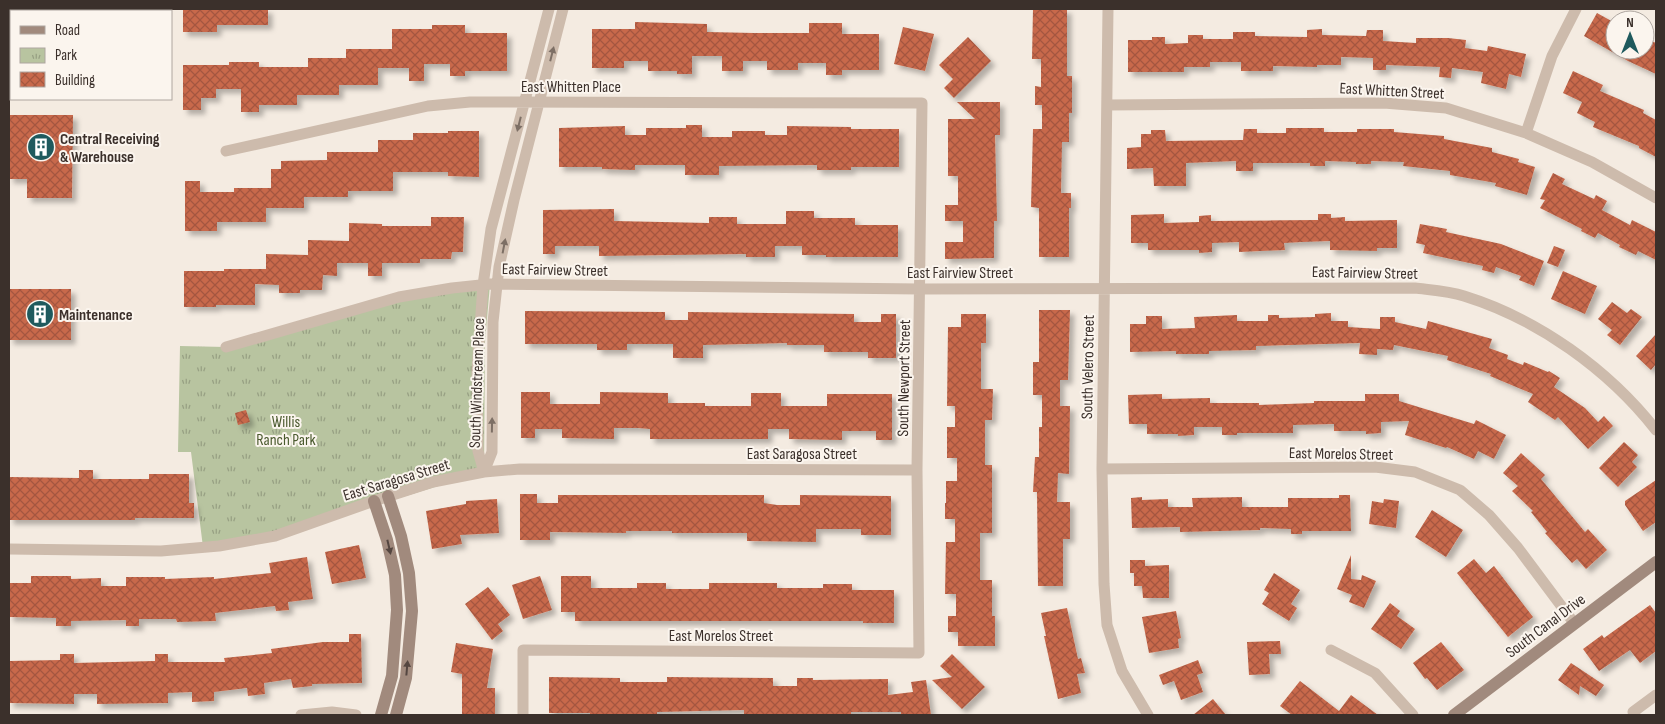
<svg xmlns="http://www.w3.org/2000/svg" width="1665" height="724" font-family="'Sofia Sans Condensed',sans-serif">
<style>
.park{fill:url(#park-tufts)}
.building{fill:url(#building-cross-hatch);filter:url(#shadow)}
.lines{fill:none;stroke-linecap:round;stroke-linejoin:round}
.street{stroke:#cdbbac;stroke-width:11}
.secondary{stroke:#a18a7d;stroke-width:12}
.oneway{fill:#7d6f65}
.oneway2{fill:#544640}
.labels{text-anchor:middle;stroke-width:4;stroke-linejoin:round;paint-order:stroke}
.street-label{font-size:16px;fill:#3b302b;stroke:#fbf5ee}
.poi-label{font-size:16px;font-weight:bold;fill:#3b302b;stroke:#fbf5ee;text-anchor:start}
.park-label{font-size:16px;fill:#4a5a2e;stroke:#fbf5ee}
</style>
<defs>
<pattern id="park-tufts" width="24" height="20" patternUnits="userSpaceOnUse" patternTransform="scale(1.25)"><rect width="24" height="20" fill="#b8c4a0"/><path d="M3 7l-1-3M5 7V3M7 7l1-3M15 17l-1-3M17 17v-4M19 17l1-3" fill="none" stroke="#97a083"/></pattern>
<pattern id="building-cross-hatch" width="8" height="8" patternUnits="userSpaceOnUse" patternTransform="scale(1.25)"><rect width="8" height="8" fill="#c8694b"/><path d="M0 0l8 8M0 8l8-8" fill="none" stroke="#a4573f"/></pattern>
<filter id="shadow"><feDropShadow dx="4.5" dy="4.5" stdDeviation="2.5" flood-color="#0004"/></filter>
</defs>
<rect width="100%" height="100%" fill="#f4ebe1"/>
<path class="park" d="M490 284 485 342 484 472 275 536 203 547 191 452H178L180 346 226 347 399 297Z"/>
<path class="building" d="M183 9H268V25H217V32H183Z
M1033 9H1067V76H1072V113H1069V142H1062L1061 193H1071V208H1069V257H1039V208L1031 207 1033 129H1042V105H1035V86L1041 87V59H1032Z
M1597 13 1615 23V50H1645V38L1656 43V74L1628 61 1584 36Z
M635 22 707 24V32L754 33H809V23H842V34H879V70H842V75H826V63H798V70H767V61H743V71H722V56H692V74H677V71H648V61H624V68H592V29H635Z
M432 25H465V33H507V71H465V76H450V64H424V81H409V68H378V85H339V95H297V105H259V112H241V89H216V98H201V110H183V65H229V62H259V67H308V58H346V49H392V29H432Z
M903 27 934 34 925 71 894 64Z
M1322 29V35L1366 36 1367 30H1383V41L1416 43V38H1448L1466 40 1465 48 1487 51 1488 46 1526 54 1521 77 1509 74 1506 89 1481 83 1483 72 1452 68 1451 78 1439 77 1440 67 1386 65V70H1373V58L1341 57V65H1317V67L1273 66V71H1241V62H1210V67H1184V72H1128V40H1152V37H1165V44L1188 43V35H1203V39H1233V32H1255V36L1307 37V30Z
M968 37 991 61 954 98 944 88 953 79 939 65Z
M1573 71 1603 85 1600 91 1644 110 1643 113 1656 120V157L1639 148V146L1593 127 1595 122 1577 113 1582 102 1563 93Z
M957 102H1000V135H995L997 221H994V258L945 259V242H963V221H945V205H958V176H948V119H975Z
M9 115H73L72 198H27V179H9Z
M686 125H702V137H732V131H765V135H787V126L851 127V129H899V167H851V170H817V165L719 166V175H685V165H635V170L602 169V167H559V128L625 126V135H646V128H686Z
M1286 128H1324V132H1357V129H1394V132L1444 136V139L1492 148V152L1519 159 1518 162 1535 167 1527 195 1495 186 1496 183 1450 175V171L1403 166 1404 162 1371 161V164H1356V162L1325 161V166H1310V163H1253V171H1236V161L1186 163V186H1154L1153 168 1127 169V148L1141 147V134H1151V130H1165L1166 141 1243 140 1244 129H1257V133H1286Z
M448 131H479V177L448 176V172H393V191H348V197H304V208H266V222H217V231H185V181H200V192H234V188H271V169H281V161L327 160V152H378V140H413V133H448Z
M1553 173 1565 179 1562 184 1594 199 1596 195 1607 201 1602 210 1630 225 1632 220 1656 232V260L1638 251 1636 255 1619 247 1620 245 1598 233 1595 238 1581 231 1582 229 1540 208 1545 200 1540 199Z
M614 209V221L709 223V217H737V224H786V211H814V218H855V225H898V257H826V255H802V246H775V257H746V254L599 256V246H555V254H543V210Z
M1164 214V223L1199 222V216L1211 215V221L1318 220V214H1331V218L1345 217V221L1397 220V248H1377V251L1330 250V241L1302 242 1284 243 1285 250 1239 252V242L1212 243V252L1199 253V250H1148V243H1131V215Z
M431 217H464L463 252H452L451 259H420V263H382V276H368V263H337V276L323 275 322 290H300V293H279V285L255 284V305H216V307H184V271H224V269H266V254L308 255V240L349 241V223L382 224V226H431Z
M1420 224 1447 229 1446 232 1501 244 1544 261 1534 286 1519 280 1521 276 1496 267 1494 273 1482 270 1483 266 1423 253 1425 245 1416 243Z
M1554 246 1565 250 1558 267 1547 263Z
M1563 271 1597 286 1585 314 1551 299Z
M9 289H71V340H9Z
M1612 302 1627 313 1631 309 1642 317 1620 345 1607 335 1612 330 1598 319Z
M1039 310H1070L1068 380H1060V406H1070L1069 474 1058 473 1057 502H1070V539H1063V586H1038L1037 492H1033L1035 457H1039V427H1042V395H1033V362H1039Z
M525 311 665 312V320H688V312L854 314V322H881V314H896V358H868V352H824V345H787V343L703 345V358H673V344H627V350H597V344H525Z
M1331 313V321H1348V327L1380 329V317H1395V322L1426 329 1428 321 1492 339 1489 348 1508 355 1507 359 1523 365 1524 362 1548 372 1549 371 1560 378 1554 387 1585 408 1598 422 1604 416 1613 426 1588 449 1558 417 1555 420 1528 402 1533 394 1490 376 1491 374 1447 360 1448 356 1394 345 1393 350 1377 349V355L1359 354 1360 343 1256 346V350L1209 351V354H1176V351L1130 352V324H1146V316H1162V329L1195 328 1194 317 1237 315V321H1268V315H1279V318L1315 317V314Z
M961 314H986V343H981V389H993L992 420H985V465H992V533H980V580H992V616H995V646H958V632H948V616H956V594H945L946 542H955V519H945V503H946V481H957V458H947V427H955V406H947L948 327H961Z
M1656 334V364L1651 370 1636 356Z
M521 392H550V404H600V392L668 393V403H705V406H751V393H781V406H827V394H892V440H876V431H842V440L789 439V429H768V439H650V429L638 428H614V439L562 438V429H535V438H521Z
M1162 394V399L1210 398V403H1259V405L1314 403V401H1365V394H1399V401L1474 424 1476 420 1506 435 1494 459 1478 451 1474 459 1447 447 1446 448 1405 435 1409 421 1381 422V433L1366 434V431H1334V424L1293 425V433H1237V435H1222V427H1194V435L1178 436V434H1147V424H1129L1128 395Z
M246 410 250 422 238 425 235 413Z
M1624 442 1638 455 1632 462 1637 467 1618 487 1599 468Z
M1521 453 1545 475 1541 479 1585 532 1588 529 1607 550 1586 569 1577 559 1572 563 1545 533 1547 532 1531 512 1533 511 1512 491 1518 486 1503 473Z
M79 470H93V479H149V474H189V503H194V518H135V520H9V477L79 478Z
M1656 480V522L1643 531 1625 505V501Z
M520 494H537V503H558V495H764V503L777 505H800V495L891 496V535H861V529H816V542L747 541V533H672V531H626V533L550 532V540H520Z
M1339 495H1350L1351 531H1302V534H1291V529L1260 528V530L1180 532V527L1132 528 1131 498 1142 497V500L1168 499V507H1193L1192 498 1242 497V507H1288V498H1339Z
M497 499 499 533 460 535 462 544 432 549 426 511 466 504V501Z
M1384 499 1399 501 1396 528 1369 524 1372 501 1383 503V504Z
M1432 510 1463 530 1446 557 1415 537Z
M359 545 366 578 332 584 325 552Z
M1351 555V579L1361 580 1362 575 1376 581 1364 608 1349 602 1352 595 1337 589Z
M307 557 313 599 288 602 289 610 276 611 275 606 215 613 216 621 177 622 176 619H139V626H126V620L71 621V626H56V618L9 617V583H31V576H71V579L101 578V586H126V577H165V579L214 577V579L271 573 269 563Z
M1474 559 1486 573 1494 566 1533 617 1508 637 1457 573Z
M1130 560H1145V566L1169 565V598H1143L1142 586H1134V573H1130Z
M1274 573 1300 590 1291 604 1297 608 1289 621 1262 604 1269 593 1264 590Z
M540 576 552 610 523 619 512 585Z
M561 576H591V588H637V583H666V589H709V583H777V588H823V584H852V590H894V623H863V621H575V612H561Z
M488 587 510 615 498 624 503 631 492 640 465 604Z
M1390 603 1400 611 1397 616 1415 629 1401 649 1371 629Z
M1650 605 1656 613V651L1640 663 1630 650 1599 671 1583 649 1602 635 1604 638Z
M1067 608 1078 659 1081 658 1085 673 1077 674 1081 693 1058 699 1044 636H1046L1041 613Z
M1176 611 1181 638 1178 639 1179 648 1149 653 1142 617Z
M349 634H361L362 683 312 684V686L293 688 291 679 264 683 265 694 248 696 247 688 214 692V701L192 702V692L168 693V703L97 704V694H74V704L9 703V661L60 660V654H74V663L155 661V654H168V662H225L224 658 272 653 271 649 323 642H349Z
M1280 641 1281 654H1269L1270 674 1249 675 1247 642Z
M1441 642 1464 670 1437 690 1427 678 1425 679 1413 663Z
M456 643 493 649 487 688H495V715H462V674L451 672Z
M952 654 985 687 962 709 932 680 952 677 940 666Z
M1198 660 1203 673 1197 675 1203 692 1181 700 1174 681 1163 685 1159 675Z
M1571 663 1604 685 1596 696 1580 686 1579 695 1558 680Z
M549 677 620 678V682H667V677L773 678V686H797V678H813V680L888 679V695L913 692 911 682 926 680 931 715H901V712H851V715H744V710L657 712V715H590V713H549Z
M1300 681 1339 711 1351 695 1378 715H1292L1280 706Z
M1213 699 1226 715H1193Z"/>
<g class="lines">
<path class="street" d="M1108 9 1102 469 1104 584 1107 625 1122 671 1148 715
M1107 105 1384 103 1446 108 1526 133 1592 162 1656 198
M1526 133 1552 56 1576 9
M226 151 428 106 470 102 922 103 917 470 919 653 523 650V715
M226 347 399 297 452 288 490 284 920 289 1415 288C1431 290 1449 291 1464 296 1538 319 1608 369 1656 430
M1102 469 1375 467 1415 472 1460 490 1489 515 1518 548 1574 623
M484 472 492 452 493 322 499 267 514 200 563 9
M484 472 478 451 477 371 483 285 491 229 549 9
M9 549 161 551 219 546 275 536 374 501 433 482 484 472 520 469 917 470
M1331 650 1375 673 1413 715
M301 715 332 712 356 715
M1635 715 1633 712 1656 695"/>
<path class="secondary" d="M388 496 401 536 409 573 412 611 406 678 396 715
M374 501 387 540 395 575 397 610 392 676 381 715
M1454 715 1656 562"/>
</g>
<defs><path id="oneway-solid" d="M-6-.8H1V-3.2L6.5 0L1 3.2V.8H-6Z" transform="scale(1.25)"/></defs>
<g class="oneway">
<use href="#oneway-solid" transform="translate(552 54) rotate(-76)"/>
<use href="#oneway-solid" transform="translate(519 124) rotate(104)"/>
<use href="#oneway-solid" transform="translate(504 246) rotate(-79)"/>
<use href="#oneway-solid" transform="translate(492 425) rotate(-89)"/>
</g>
<g class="oneway2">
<use href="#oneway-solid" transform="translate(389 547) rotate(77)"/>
<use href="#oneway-solid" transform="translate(407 668) rotate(-85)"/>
</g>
<defs>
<g id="building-disc" transform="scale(1.4375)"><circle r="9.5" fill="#1f5a5e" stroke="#fbf5ee"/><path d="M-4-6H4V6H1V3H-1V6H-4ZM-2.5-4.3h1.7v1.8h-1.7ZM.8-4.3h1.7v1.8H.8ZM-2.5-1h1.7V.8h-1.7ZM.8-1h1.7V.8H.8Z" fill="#fff"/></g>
</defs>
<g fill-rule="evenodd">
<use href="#building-disc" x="41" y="147"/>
<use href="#building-disc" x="40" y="314"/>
</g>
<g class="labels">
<g class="street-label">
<text x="571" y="92">East Whitten Place</text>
<text transform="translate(1392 90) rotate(3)" y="6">East Whitten Street</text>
<text transform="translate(555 269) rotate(1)" y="6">East Fairview Street</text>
<text x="960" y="278">East Fairview Street</text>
<text transform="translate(1365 272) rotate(1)" y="6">East Fairview Street</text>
<text transform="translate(1087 367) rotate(-89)" y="6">South Velero Street</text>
<text transform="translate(903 378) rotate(-89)" y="6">South Newport Street</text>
<text transform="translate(476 383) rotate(-88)" y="6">South Windstream Place</text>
<text x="802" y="459">East Saragosa Street</text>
<text transform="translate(1341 453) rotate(1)" y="6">East Morelos Street</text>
<text transform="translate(396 479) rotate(-17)" y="6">East Saragosa Street</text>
<text transform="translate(1545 625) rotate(-37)" y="6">South Canal Drive</text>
<text x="721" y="641">East Morelos Street</text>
</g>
<g class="poi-label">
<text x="60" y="144">Central Receiving<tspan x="60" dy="18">&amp; Warehouse</tspan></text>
<text x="59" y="320">Maintenance</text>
</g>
<g class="park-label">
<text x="286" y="427">Willis<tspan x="286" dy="18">Ranch Park</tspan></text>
</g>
</g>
<rect width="1665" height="724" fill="none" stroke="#3b302b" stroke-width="20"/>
<rect x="10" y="10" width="162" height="90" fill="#fbf5ee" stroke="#aea6a0"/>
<rect x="20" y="26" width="25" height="8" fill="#a18a7d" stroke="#aea6a0"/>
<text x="55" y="35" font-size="15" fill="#3b302b">Road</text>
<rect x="20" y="48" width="25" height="15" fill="url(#park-tufts)" stroke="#aea6a0"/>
<text x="55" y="60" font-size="15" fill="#3b302b">Park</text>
<rect x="20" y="72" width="25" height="15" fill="url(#building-cross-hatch)" stroke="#aea6a0"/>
<text x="55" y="85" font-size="15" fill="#3b302b">Building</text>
<g transform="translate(1630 35)"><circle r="24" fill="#fbf5ee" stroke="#aea6a0"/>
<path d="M0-4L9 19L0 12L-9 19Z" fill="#1f5a5e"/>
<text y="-8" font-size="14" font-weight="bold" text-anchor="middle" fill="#3b302b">N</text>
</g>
</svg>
